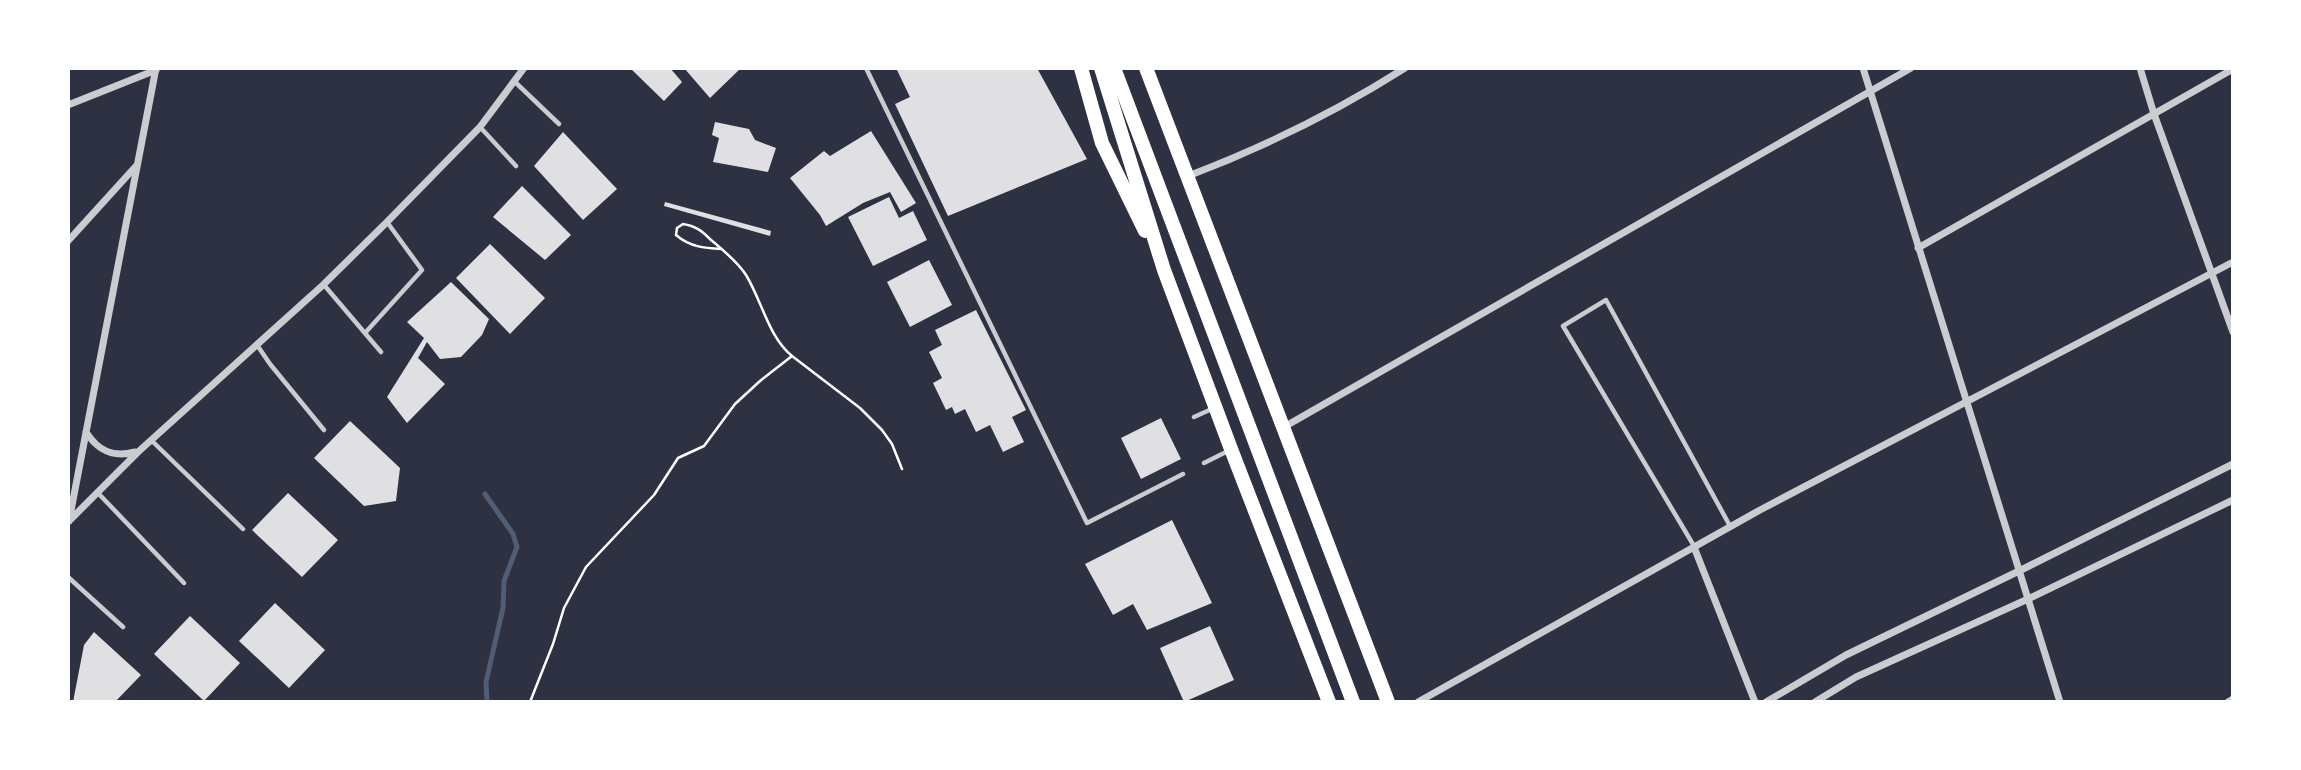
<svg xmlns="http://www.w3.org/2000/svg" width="2301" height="770" font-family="'Varela Round',sans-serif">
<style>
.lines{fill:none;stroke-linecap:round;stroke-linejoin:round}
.stream{stroke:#4f5d75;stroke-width:5}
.building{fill:#e0e0e3}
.path{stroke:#fff;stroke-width:2.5}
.service{stroke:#caccd0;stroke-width:4.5}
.minor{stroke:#caccd0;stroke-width:7}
.secondary{stroke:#fff;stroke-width:14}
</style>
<rect width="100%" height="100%" fill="#2d3142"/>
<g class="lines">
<path class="stream" d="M485 494 513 534 517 547 504 581 503 608 486 682 487 702"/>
</g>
<path class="building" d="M630 68H670L682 82 664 101Z
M684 68H741L710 98Z
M896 68H1037L1087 159 948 216 895 104 910 97Z
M715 122 749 129 755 140 776 148 768 172 713 162 719 138 712 135Z
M871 131 916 203 901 212 890 192 863 203 826 226 820 215 790 178 824 151 830 156Z
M563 132 617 189 583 220 534 166Z
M522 186 571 235 545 260 493 217Z
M889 197 899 218 913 211 927 240 873 266 848 217Z
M665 202 771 231 770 236 664 206Z
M490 244 545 298 510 334 456 278Z
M929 260 952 305 910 327 887 282Z
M451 282 489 319 482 335 461 357 440 359 427 342 418 358 445 384 407 423 387 397 424 338 407 322Z
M976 310 1026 410 1012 417 1024 442 1003 452 990 425 976 432 965 409 955 414 952 407 946 410 933 383 942 378 929 352 942 345 935 330Z
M1161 418 1181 459 1141 479 1121 438Z
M350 421 400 468 396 501 364 506 314 458Z
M288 493 338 540 302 577 252 530Z
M1172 520 1212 603 1147 630 1133 604 1113 615 1085 564Z
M275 603 325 650 289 688 239 641Z
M190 616 240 663 204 701 154 654Z
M1210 626 1234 680 1184 702 1160 648Z
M94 632 141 675 115 702H73L84 645Z"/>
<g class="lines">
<path class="path" d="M792 356 860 408 882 430 892 444 902 469
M530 702 553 644 564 608 586 567 654 495 678 458 704 446 735 404 760 381 792 356C768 336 762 301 746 275 738 262 723 250 711 240 702 231 696 226 683 224L677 228 676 235C690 247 704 248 722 249"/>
<path class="service" d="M866 68 1087 523 1183 474
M514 81 559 124
M480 127 516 166
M324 285 381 352
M365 333 422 270 387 222
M257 345 270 364 324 430
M1194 417 1214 408
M151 440 243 529
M1204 463 1230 450
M98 493 184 583
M1694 546 1563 326 1606 300 1730 526
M68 577 123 627"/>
<path class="minor" d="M1863 68 2060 702
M2140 68 2154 114 2233 332
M68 105 156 70
M1188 176C1267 146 1334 113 1405 68
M68 241 137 165
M1918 248 2233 69
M1284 427 1911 68
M86 432C98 451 113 458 135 452
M69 521 156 68
M68 522 138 452 323 285 387 222 480 127 524 68
M1694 547 1755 702
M1418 702 1760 510 2233 262
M1766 702 1846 655 2019 571 2233 464
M1815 702 1856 677 2028 599 2233 500
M2228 702 2233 699"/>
<path class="secondary" d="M1081 68 1102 143 1145 231
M1101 68 1164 270 1231 449 1329 702
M1114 68 1353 702
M1146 68 1388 702"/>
</g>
<rect width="2301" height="770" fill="none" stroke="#ffffff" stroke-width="140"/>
</svg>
